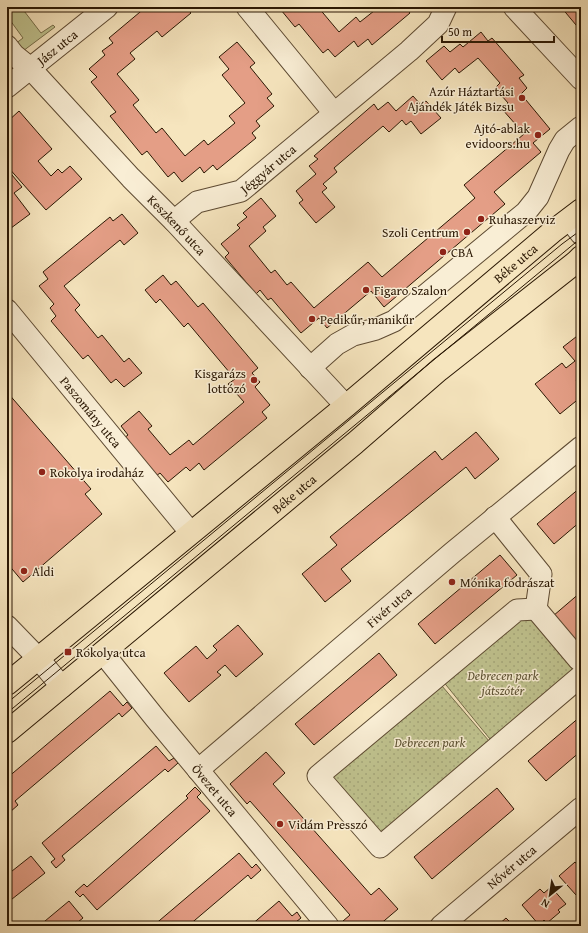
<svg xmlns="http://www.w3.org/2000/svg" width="588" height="933" font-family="'Gentium Book Plus',serif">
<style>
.grass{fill:#c0c38f;stroke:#756d49}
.park{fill:url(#park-dots);stroke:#756d49}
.building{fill:#e49e86;stroke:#2a1703}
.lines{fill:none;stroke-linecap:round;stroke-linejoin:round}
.minor-casing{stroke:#5d4a32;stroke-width:23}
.major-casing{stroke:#2a1703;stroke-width:24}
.minor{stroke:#f9eed5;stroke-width:21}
.major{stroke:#f6e5be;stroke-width:22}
.tram{stroke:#2a1703;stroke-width:1}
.poi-dot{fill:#8f2418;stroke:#f9eed5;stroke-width:1.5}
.labels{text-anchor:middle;stroke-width:3;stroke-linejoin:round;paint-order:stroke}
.street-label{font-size:13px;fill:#2a1703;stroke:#f9eed5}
.poi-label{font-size:13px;fill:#2a1703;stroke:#f9eed5;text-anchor:start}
.park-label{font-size:13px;font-style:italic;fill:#5e5334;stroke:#f9eed5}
</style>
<defs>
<pattern id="park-dots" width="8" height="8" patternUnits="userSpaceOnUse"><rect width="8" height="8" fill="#c0c38f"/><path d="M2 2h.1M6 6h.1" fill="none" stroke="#a5a77a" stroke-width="1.8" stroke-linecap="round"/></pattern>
</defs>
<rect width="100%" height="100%" fill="#f6e5be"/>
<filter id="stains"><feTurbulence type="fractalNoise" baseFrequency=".005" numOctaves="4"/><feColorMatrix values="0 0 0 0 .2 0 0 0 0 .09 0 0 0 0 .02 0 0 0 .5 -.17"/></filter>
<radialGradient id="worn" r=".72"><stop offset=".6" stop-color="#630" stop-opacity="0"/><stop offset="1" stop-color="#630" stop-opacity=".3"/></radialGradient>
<path class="grass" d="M7 7H21L41 33 53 25 55 27 23 51 15 44 23 38 7 16Z"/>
<path class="park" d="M518 616 532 617 577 672 494 744 442 680Z
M436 679 495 748 380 847 318 776Z"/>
<path class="building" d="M146 7H148L152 11 157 7H188L186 8 191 13 162 37 157 31 130 53 135 59 117 74 139 100 133 105 156 133 162 128 185 156 204 140 208 145 235 123 229 116 245 103 222 75 229 69 219 57 237 42 255 63 250 67 272 94 267 98 274 106 256 121 260 126 252 133 256 138 217 170 213 165 204 173 200 167 182 182 174 172 168 177 147 151 142 155 110 116 116 112 91 82 97 77 89 69 105 55 102 51 113 43 109 38Z
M285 7H310L311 9 314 7H318L339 32 356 17 360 22 379 7H407L406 8 410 13 372 45 368 39 358 47 354 41 335 57 328 49 323 53 299 24 295 27 281 10Z
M561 7H581V31Z
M481 32 488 41 492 38 524 75 519 78 527 88 521 94 550 129 533 143 541 152 494 192 505 204 384 307 371 291 327 328 319 318 301 333 271 298 268 300 260 290 256 294 225 257 229 253 221 244 240 228 237 225 247 217 243 213 261 198 276 216 263 227 266 231 249 246 271 273 275 270 287 285 291 282 314 308 368 262 382 277 475 198 464 185 524 134 502 109 508 103 495 88 500 83 478 58 459 73 455 68 442 80 426 61 444 46 450 52 460 44 463 47Z
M413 96 421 105 426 101 441 118 421 134 411 121 406 125 402 120 389 132 383 126 334 168 337 172 323 184 327 188 322 192 335 207 316 223 299 203 303 200 296 191 316 174 309 166 318 159 314 156 374 104 378 110 388 102 396 111Z
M19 111 52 149 38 161 51 176 58 169 62 173 70 166 82 179 46 210 7 166V122Z
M7 169 22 187 14 193 30 214 7 231Z
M122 214 138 233 124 245 120 240 64 286 80 305 75 310 98 338 102 335 124 362 129 358 142 373 124 387 116 379 111 383 88 355 83 359 51 321 56 316 50 308 54 304 39 286 48 279 43 272 110 217 113 221Z
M163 275 171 285 176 281 198 307 203 303 258 368 252 373 260 382 255 387 270 405 262 412 267 418 204 470 199 463 190 471 186 467 168 482 160 473 156 476 124 438 128 435 121 426 139 411 152 426 148 429 170 455 189 440 193 445 244 402 228 384 235 379 188 323 184 327 160 299 156 303 145 290Z
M581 333V376L576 380 581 386V397L560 414 535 384 562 363 566 368 575 361 563 347Z
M7 392 91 489 85 494 102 514 23 582 7 563Z
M476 432 499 459 475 479 466 467 341 569 351 581 325 602 302 574 337 545 330 537 435 451 442 460Z
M581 487V521L554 544 537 524Z
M500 555 517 575 435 644 418 624Z
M581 592V646L553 616Z
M238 625 263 654 236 677 225 665 217 672 221 675 189 702 164 673 196 646 207 659 217 650 213 646Z
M379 653 397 675 314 745 295 724Z
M110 691 123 706 127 702 132 708 122 717 119 713 15 801 18 805 10 812 7 809 8 803 7 802V778Z
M581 716V751L546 781 528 761Z
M156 746 169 761 174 758 178 763 168 772 165 769 62 856 65 860 56 868 51 862 55 859 42 843Z
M266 752 285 773 273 784 371 895 379 888 398 909 378 926H347L343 921 350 915 250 801 247 804 230 784Z
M195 787 201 793 197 797 210 811 97 910 83 894 80 897 75 892 84 884 87 887 188 798 186 796Z
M497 788 514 809 432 879 414 857Z
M239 853 252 868 256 864 261 870 251 879 248 875 188 926H153Z
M31 856 45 873 7 903V875Z
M575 862 581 869V890L576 895 559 876Z
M551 887 566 904 558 910 560 912 547 923 544 920 539 925 522 905 540 889 544 893Z
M69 901 83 918 73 926H39Z
M279 901 292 916 297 912 301 918 291 926 288 923 285 926H250Z
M506 918 514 926H497Z"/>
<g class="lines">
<g class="minor-casing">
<g id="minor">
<path d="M247 7 334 113"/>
<path d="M514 7 581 79"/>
<path id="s1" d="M7 46 14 55 30 68 131 178 174 221 346 406"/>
<path id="s2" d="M7 87 107 7"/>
<path d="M570 220 581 234"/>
<path id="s3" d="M174 221 197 202 241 191 409 51 438 24 446 7"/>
<path id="s4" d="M7 310 191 533"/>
<path d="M310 368 337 344 353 335 376 329 394 321 526 212 538 197 559 150 565 140 581 127"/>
<path d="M495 517 541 574 536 609 579 660"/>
<path d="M536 609 517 610 318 776 380 847 581 676"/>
<path d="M7 626 38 658 62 687"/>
<path id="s5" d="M103 653 155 718 328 926"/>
<path id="s6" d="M198 770 452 553 581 447"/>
<path id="s7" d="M441 926 581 808"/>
</g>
</g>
<g class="major-casing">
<g id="major">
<path id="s8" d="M7 684 346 406 552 232 581 210"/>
<path id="s9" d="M7 732 355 443 439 370 576 262 581 257"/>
</g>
</g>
<use href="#minor" class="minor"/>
<use href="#major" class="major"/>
<path class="tram" d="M7 703 562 244 581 230
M7 713 581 238"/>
</g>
<g class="poi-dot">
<circle cx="522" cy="98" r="4"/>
<circle cx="538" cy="135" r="4"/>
<circle cx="481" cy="219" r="4"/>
<circle cx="467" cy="232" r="4"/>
<circle cx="443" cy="252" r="4"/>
<circle cx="366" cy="290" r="4"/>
<circle cx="312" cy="319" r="4"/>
<circle cx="254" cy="380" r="4"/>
<circle cx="42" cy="472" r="4"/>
<circle cx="24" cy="571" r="4"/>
<circle cx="452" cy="582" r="4"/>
<rect x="64" y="648" width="8" height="8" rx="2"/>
<circle cx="280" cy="824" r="4"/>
</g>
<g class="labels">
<g class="street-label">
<text dy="5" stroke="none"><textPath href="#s2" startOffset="64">Jász utca</textPath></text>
<text dy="5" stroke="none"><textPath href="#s3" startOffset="110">Jéggyár utca</textPath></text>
<text dy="5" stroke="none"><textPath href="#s1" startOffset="247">Keszkenő utca</textPath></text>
<text dy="5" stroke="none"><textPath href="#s8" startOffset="660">Béke utca</textPath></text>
<text dy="5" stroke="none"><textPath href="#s4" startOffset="132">Paszomány utca</textPath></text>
<text dy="5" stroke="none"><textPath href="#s9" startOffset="373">Béke utca</textPath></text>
<text dy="5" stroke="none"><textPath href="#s6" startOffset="251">Fivér utca</textPath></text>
<text dy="5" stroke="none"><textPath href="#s5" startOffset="177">Övezet utca</textPath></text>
<text dy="5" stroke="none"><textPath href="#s7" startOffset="92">Nővér utca</textPath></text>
</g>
<g class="poi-label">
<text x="514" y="96" text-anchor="end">Azúr Háztartási<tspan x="514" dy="15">Ajándék Játék Bizsu</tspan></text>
<text x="530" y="133" text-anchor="end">Ajtó-ablak<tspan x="530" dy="15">evidoors.hu</tspan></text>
<text x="489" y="224">Ruhaszerviz</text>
<text x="459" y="237" text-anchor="end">Szoli Centrum</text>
<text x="451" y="257">CBA</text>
<text x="374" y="295">Figaro Szalon</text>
<text x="320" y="324">Pedikűr, manikűr</text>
<text x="246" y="378" text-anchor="end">Kisgarázs<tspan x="246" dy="15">lottózó</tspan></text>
<text x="50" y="477">Rokolya irodaház</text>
<text x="32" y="576">Aldi</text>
<text x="460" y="587">Mónika fodrászat</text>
<text x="76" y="657">Rokolya utca</text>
<text x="288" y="829">Vidám Presszó</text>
</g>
<g class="park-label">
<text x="503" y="680">Debrecen park<tspan x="503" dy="15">játszótér</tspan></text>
<text x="430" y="747">Debrecen park</text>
</g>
</g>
<rect width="588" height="933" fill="none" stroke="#f6e5be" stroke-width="24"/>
<rect x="8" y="8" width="572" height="917" fill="none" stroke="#2a1703" stroke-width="2"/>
<rect x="12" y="12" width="564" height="909" fill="none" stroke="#2a1703"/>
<g transform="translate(550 895) rotate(210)" stroke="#f9eed5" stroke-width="3" paint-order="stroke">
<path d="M0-3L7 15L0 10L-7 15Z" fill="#2a1703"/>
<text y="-6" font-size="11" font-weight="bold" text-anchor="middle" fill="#2a1703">N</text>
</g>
<path d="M442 36v6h112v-6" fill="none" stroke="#2a1703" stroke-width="2"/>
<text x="448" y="36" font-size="12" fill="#2a1703" stroke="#f9eed5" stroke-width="3" paint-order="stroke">50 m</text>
<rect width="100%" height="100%" filter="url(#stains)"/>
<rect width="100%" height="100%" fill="url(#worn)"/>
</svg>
